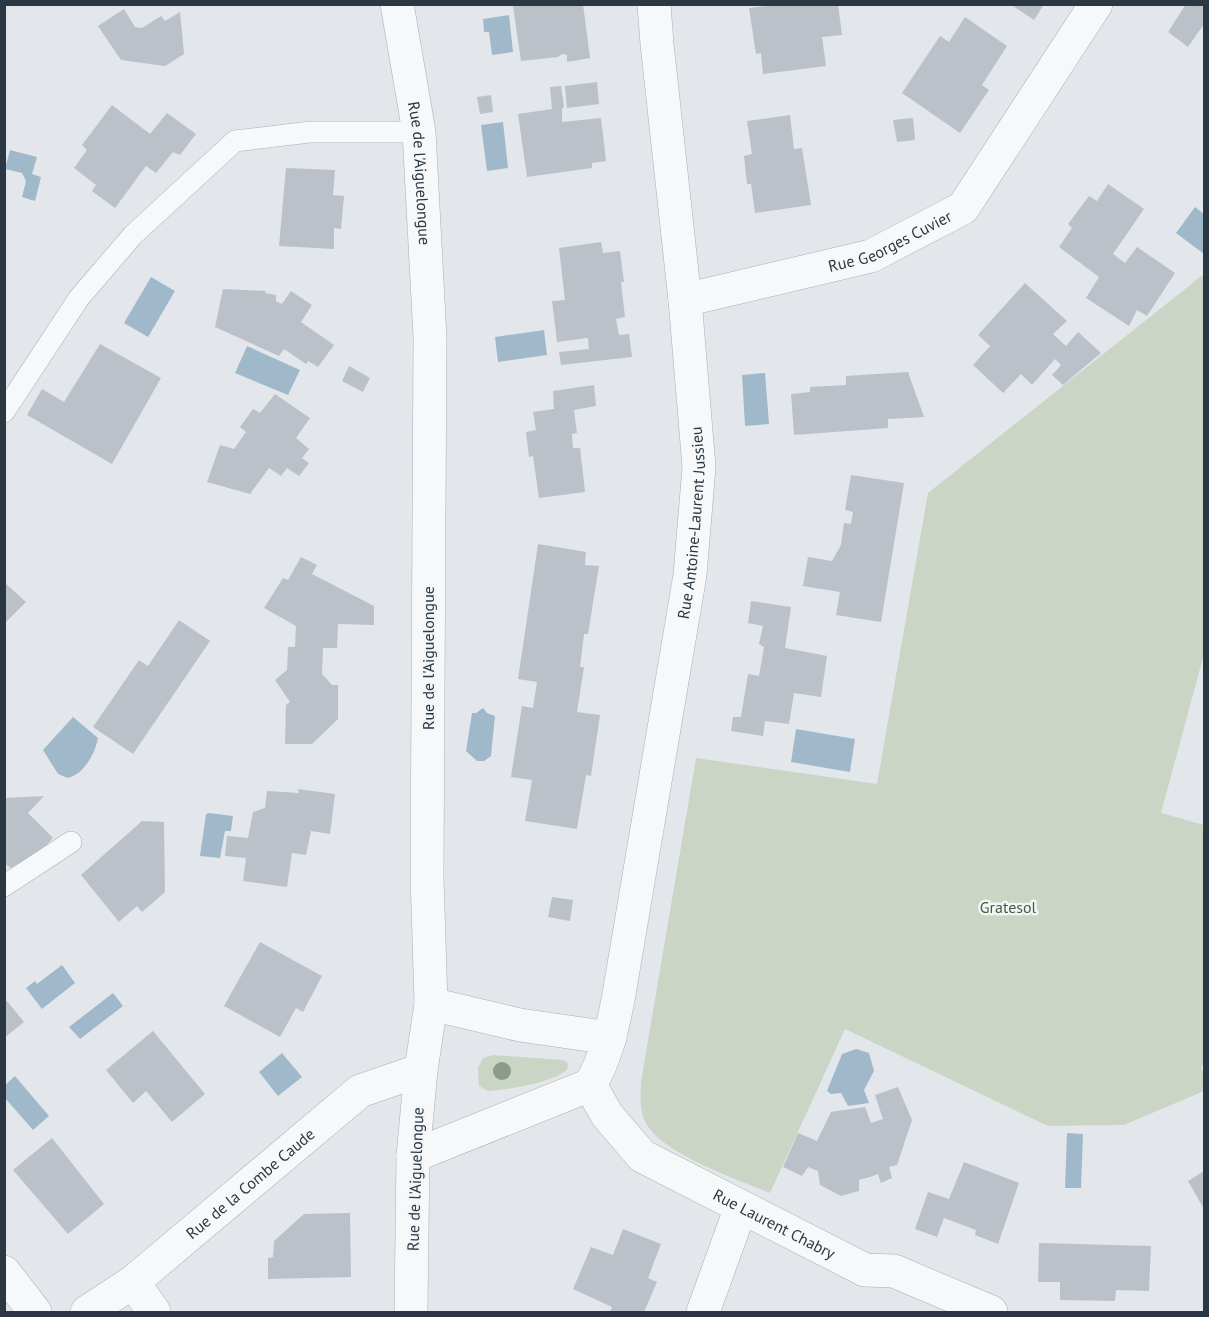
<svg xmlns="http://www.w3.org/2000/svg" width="1209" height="1317" font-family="'PT Sans',sans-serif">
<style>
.green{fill:#cbd5c5}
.water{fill:#a0b9ca}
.building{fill:#bbc1c8}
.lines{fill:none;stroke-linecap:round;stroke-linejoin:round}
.lane-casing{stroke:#a8afb5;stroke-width:22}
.street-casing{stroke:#a8afb5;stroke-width:34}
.lane{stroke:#f6f8f9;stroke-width:21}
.street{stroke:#f6f8f9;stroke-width:33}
.tree{fill:#8c9c89}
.labels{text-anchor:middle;stroke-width:5;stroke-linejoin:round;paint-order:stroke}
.street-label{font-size:16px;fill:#2b3743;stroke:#f3f6f8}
.park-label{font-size:16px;fill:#445f39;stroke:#f3f6f8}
</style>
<rect width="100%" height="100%" fill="#e3e7eb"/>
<path class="green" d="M1204 274V654L1161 813 1204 825V1065L1201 1067 1204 1074V1091L1124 1125 1048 1126 845 1029 770 1193C737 1179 656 1152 644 1119 639 1107 641 1094 641 1082L696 758 877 784 928 493Z
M493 1055 563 1060 568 1063 567 1070C548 1084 511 1089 488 1091L479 1086 478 1068 483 1058Z"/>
<path class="water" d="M509 15 513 52 492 55 489 32H484L483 19Z
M503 122 508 168 487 171 481 125Z
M10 150 37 157 32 174 41 177 35 201 22 197 26 181 22 173 5 169Z
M1195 207 1204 214V254L1176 233Z
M151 277 175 291 148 337 124 323Z
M544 330 547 355 498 362 495 337Z
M247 346 300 370 288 395 235 373Z
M765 373 769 424 745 426 742 375Z
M483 708 487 713 495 716 491 756 484 761H477L466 751 472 713H476Z
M73 717 98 738C95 754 84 774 68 778L58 774 43 750Z
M796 729 855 739 850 772 791 762Z
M209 813 233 816 231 831H225L220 858 200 856 206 814Z
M62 965 75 983 42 1009 26 988 35 981 37 984Z
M113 993 123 1006 80 1039 69 1027Z
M856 1049 869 1053 874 1071 864 1090 869 1103 848 1106 841 1093 831 1094 827 1091 842 1054Z
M282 1053 302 1077 278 1096 259 1072Z
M15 1076 49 1116 33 1130 5 1098V1085Z
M1067 1133 1083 1134 1081 1188H1065Z"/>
<path class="building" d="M521 4H583L590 58 567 62V55L562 54 558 57 521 61 513 6Z
M783 4H838L842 35 822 37 826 66 763 74 761 53 756 54 749 8Z
M1010 4H1040L1043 6 1034 20Z
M1186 4H1200L1204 8V24L1188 47 1168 32Z
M124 9 135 27 142 28 161 16 165 21 180 12 184 54 165 66 121 60 98 26Z
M965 17 1007 46 982 85 989 90 960 133 902 93 940 36 949 42Z
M597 82 599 104 567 108 565 86Z
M561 86 564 106 562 109V122L601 118 606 161 592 163V168L527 177 518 114 552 109 550 87Z
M491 95 493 112 480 114 477 97Z
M112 105 150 134 167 113 196 134 180 155 173 152 156 173 146 166 115 208 92 191 96 185 74 168 87 150 82 145Z
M790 115 794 149 802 148 811 205 755 213 751 184H747L744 156 752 154 747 121Z
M913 118 915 140 897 142 893 120Z
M286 168 335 170 333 195 344 196 341 229 334 228V249L279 246Z
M1108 184 1144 209 1113 254 1125 263 1137 247 1175 273 1147 316 1137 310 1129 326 1086 298 1099 277 1059 247 1072 228 1068 224 1089 196 1097 201Z
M601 242 603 253 620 251 624 282H621L625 317 616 319 619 335 629 334 632 357 561 365 559 352 589 349 588 338 557 342 552 301 565 300 559 248Z
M1025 283 1067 321 1053 334 1066 346 1078 332 1101 353 1063 385 1052 375 1061 365 1055 359 1032 385 1021 374 1003 393 973 365 990 346 978 335Z
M223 289 266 291 265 293 276 295V301L282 304 291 291 312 305 301 322 334 345 318 367 308 361 306 364 284 349 279 356 215 327Z
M100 344 161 378 112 464 27 415 42 389 64 402Z
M349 366 370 378 363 392 342 381Z
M908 372 924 417 888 419V428L794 435 791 394 810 392V387L846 385V376Z
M594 385 596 406 574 410 577 433 572 434 573 448H580L585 492 539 498 533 456 529 457 526 432 536 430 533 412 554 409 553 391Z
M275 394 310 418 296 438 309 449 302 458 309 463 299 476 287 468 281 476 269 468 250 494 207 482 220 445 234 449 246 432 240 427 253 409 260 413Z
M851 475 904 483 881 622 836 615 840 592 803 586 808 557 832 561 841 545 844 523 851 524 853 512 845 510Z
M538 544 586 552 585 565 599 566 588 634H584L580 667H584L577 712 600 715 591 776 586 775 577 829 525 821 532 780 511 777 522 706 533 708 537 682 518 679Z
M301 557 317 565 312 574 374 606V625L338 624 337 648H323L322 674 332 685H338V719L312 744H285L286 705 290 702 275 680 287 670 288 647H295L296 626 264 608 283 578 288 580Z
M4 582 26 602 4 624Z
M751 601 791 607 785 648 827 656 821 697 794 693 789 724 765 721 763 736 731 731 733 717H741L748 674 759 676 764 647 759 644 763 626 748 623Z
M179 620 210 641 133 754 93 727 139 660 148 666Z
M298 789 335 794 330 834 311 831 306 855 292 853 287 887 243 881 246 858 225 856 227 836 248 838 253 812 265 808 267 791 299 793Z
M44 796 28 813 53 838 41 851 11 868 4 863V798Z
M142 821 164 822 165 892 142 912 137 906 119 922 81 875Z
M552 897 573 900 570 921 548 917Z
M260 942 322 976 303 1012 296 1008 280 1037 224 1006Z
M7 1001 24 1022 4 1038V1002Z
M153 1031 205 1094 172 1122 146 1091 133 1103 106 1070Z
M898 1087 912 1120 897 1165 889 1167 892 1178 881 1183 878 1174 870 1177 859 1180V1191L841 1196 820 1185 818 1171 808 1167 802 1176 783 1167 798 1133 817 1141 831 1112 865 1107 871 1123 883 1119 875 1095Z
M52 1138 104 1204 68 1234 13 1170Z
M964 1162 1019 1183 998 1244 975 1235 976 1230 944 1218 937 1237 915 1229 928 1192 949 1199Z
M1204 1171V1209L1188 1181Z
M350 1213 351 1277 268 1279V1258L273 1257 274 1241 304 1214Z
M623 1229 661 1244 648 1278 657 1282 644 1312H610L612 1307 573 1289 591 1247 613 1255Z
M1039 1243 1151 1246 1149 1291 1116 1290 1115 1301 1060 1300V1282H1038Z"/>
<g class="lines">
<g class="lane-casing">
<path id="lane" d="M4 412 79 298 133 235 235 141 310 132H419
M4 886 71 842"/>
</g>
<g class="street-casing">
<g id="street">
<path id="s1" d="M397 4 419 132 430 337 427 876 431 1004 421 1070 413 1156 411 1312"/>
<path id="s2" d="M685 300 871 256 963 208 1096 4"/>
<path d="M431 1004 520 1025 610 1038"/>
<path id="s3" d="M590 1085 607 1115 642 1156 865 1270 894 1271 991 1312"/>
<path id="s4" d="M413 1156 590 1085C606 1058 612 1030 618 1000L690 575 699 467 685 300 657 44 654 4"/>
<path d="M4 1272 35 1312"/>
<path d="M133 1282 154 1312"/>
<path id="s5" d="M87 1312 133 1282 360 1091 421 1070"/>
<path d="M703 1312 741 1207"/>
</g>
</g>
<use href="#lane" class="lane"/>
<use href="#street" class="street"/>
</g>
<circle class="tree" cx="502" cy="1071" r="9"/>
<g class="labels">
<g class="street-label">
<text dy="6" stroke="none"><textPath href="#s1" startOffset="171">Rue de l'Aiguelongue</textPath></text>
<text dy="6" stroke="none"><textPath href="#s2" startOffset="214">Rue Georges Cuvier</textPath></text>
<text dy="6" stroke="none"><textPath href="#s4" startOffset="764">Rue Antoine-Laurent Jussieu</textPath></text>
<text transform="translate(428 658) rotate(-90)" y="6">Rue de l'Aiguelongue</text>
<text transform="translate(415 1179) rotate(-88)" y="6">Rue de l'Aiguelongue</text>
<text dy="6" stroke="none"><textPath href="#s5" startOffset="208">Rue de la Combe Caude</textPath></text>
<text dy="6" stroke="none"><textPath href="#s3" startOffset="237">Rue Laurent Chabry</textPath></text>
</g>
<g class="park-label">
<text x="1008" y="913">Gratesol</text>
</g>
</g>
<rect width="1209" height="1317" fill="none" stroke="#2b3743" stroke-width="12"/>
</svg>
